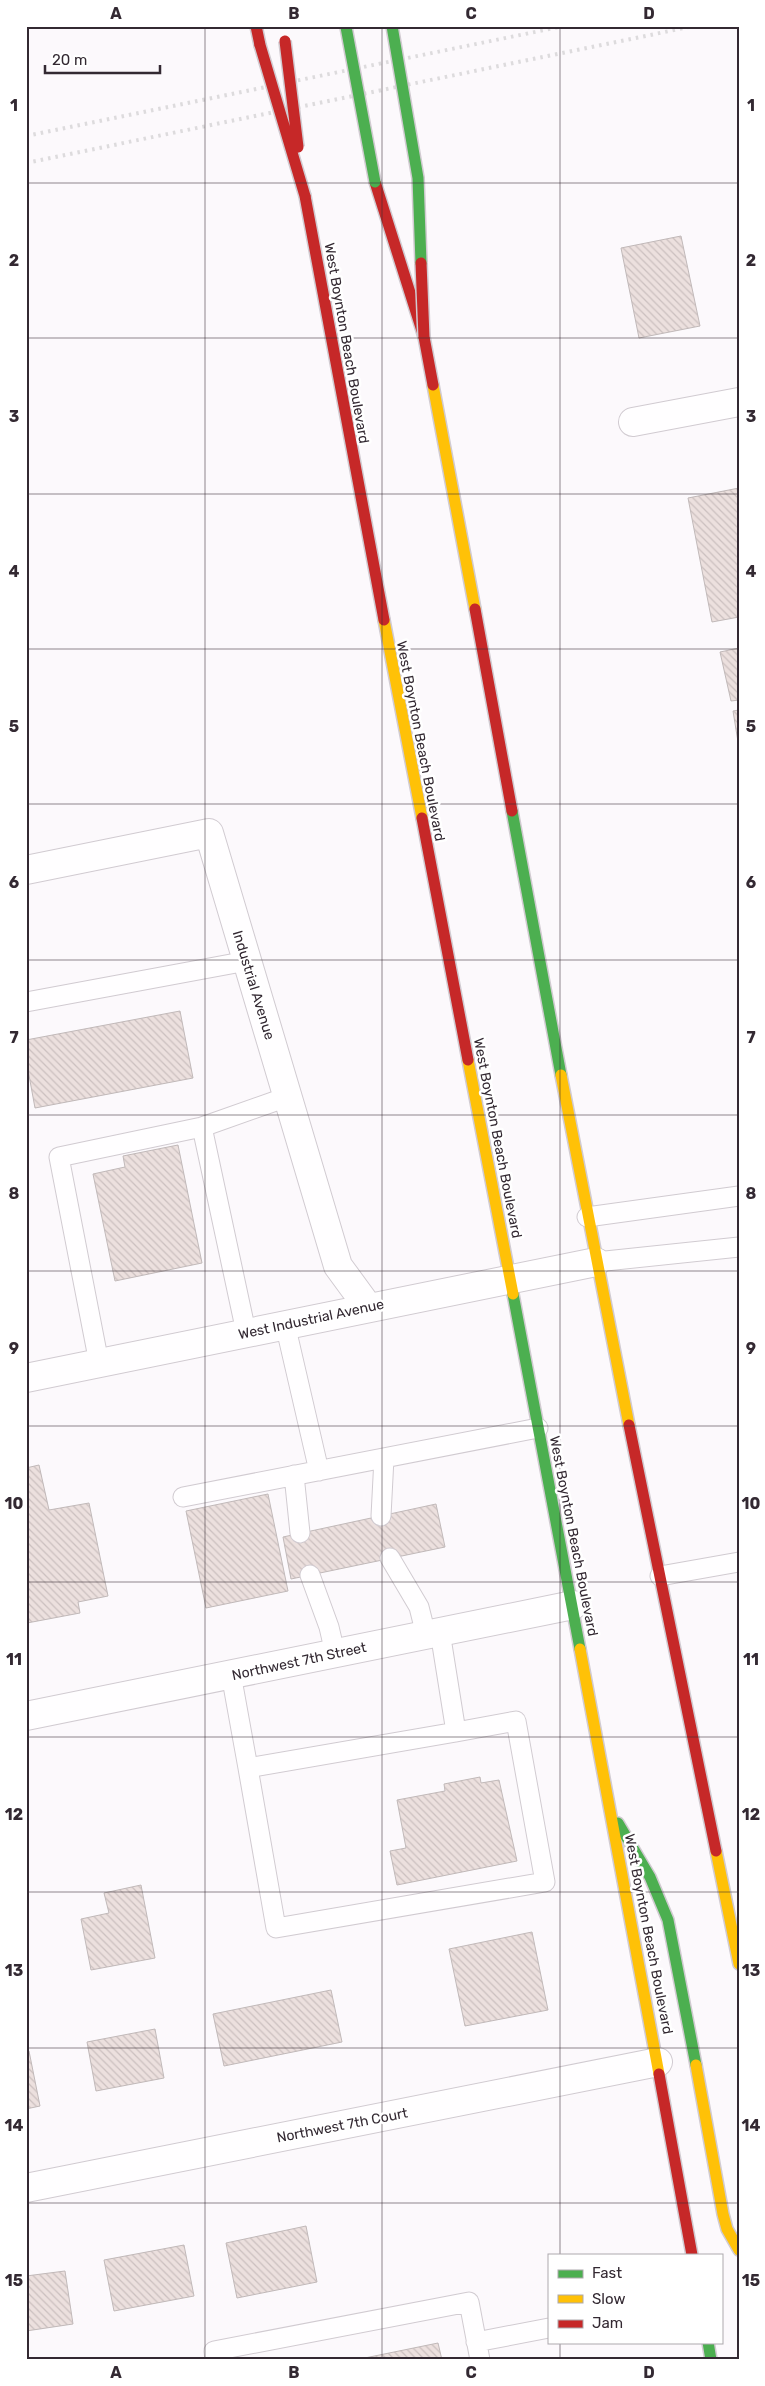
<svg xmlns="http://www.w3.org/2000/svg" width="765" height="2386" font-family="Rubik,sans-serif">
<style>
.building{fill:url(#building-back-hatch);stroke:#c1b9b9}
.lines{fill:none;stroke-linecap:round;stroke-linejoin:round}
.lane-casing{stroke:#d1cbd1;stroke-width:21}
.street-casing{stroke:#d1cbd1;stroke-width:30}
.fast-casing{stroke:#d1cbd1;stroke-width:14}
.slow-casing{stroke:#d1cbd1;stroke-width:14}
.jam-casing{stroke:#d1cbd1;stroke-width:14}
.lane{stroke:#fffeff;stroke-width:19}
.street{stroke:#fffeff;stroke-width:28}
.fast{stroke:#4caf50;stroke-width:11}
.slow{stroke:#ffc107;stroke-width:11}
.jam{stroke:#c62828;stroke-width:11}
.rail{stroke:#dddbdd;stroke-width:4;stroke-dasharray:2.5 5;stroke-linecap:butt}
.fast-bridge-casing{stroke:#d1cbd1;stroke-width:14;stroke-linecap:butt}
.jam-bridge-casing{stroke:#d1cbd1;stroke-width:14;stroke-linecap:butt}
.fast-bridge{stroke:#4caf50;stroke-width:11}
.jam-bridge{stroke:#c62828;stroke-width:11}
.grid{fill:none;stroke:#332932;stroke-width:1;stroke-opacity:0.55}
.labels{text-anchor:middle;stroke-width:5;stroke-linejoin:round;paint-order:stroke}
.street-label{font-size:14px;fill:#332932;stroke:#fff}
.neatline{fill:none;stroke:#332932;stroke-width:2}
.grid-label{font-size:16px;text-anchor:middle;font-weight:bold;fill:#332932}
</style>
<defs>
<pattern id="building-back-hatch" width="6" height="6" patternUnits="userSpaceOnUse" patternTransform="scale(1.25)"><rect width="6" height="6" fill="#ece0de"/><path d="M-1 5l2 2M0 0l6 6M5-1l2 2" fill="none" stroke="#cbc0bf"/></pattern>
</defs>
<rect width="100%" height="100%" fill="#fcf9fc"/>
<path class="building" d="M681 236 700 326 639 338 621 248Z
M739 488V617L712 622 688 498Z
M739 648V700L731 701 720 652Z
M739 710V748L733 711Z
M180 1011 193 1078 35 1108 26 1059V1040Z
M178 1145 202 1263 115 1281 93 1174 125 1167 123 1156Z
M39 1465 49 1510 89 1503 108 1596 78 1602 80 1613 27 1623 26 1468Z
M268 1494 288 1591 206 1608 186 1511Z
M436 1504 445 1547 291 1579 283 1537Z
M480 1777 481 1783 499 1780 517 1861 397 1885 390 1851 406 1848 397 1800 445 1791 444 1784Z
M141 1885 155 1958 91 1970 81 1919 109 1913 104 1893Z
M532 1932 548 2010 465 2026 449 1949Z
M331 1990 342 2042 224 2066 213 2014Z
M155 2029 164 2078 96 2091 87 2042Z
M29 2051 40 2106 26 2109V2052Z
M306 2226 317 2282 237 2298 226 2243Z
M184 2245 194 2296 114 2311 104 2260Z
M65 2271 73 2324 26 2331V2276Z
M438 2343 442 2360H355Z"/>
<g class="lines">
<g class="lane-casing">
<path id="lane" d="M26 1002 247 961
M202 1127 287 1097
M587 1217 739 1196
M596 1262 739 1247
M285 1324 319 1471
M99 1363 59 1157 202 1127 246 1332
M294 1475 300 1533
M183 1497 538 1428
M381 1516 384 1458
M390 1558 419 1607 426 1635
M310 1575 329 1627 335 1653
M660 1576 739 1562
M231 1674 248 1768 456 1732 440 1632
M248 1768 276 1928 545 1882 516 1721 456 1732
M476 2342 549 2328
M215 2360 214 2351 469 2302 480 2360"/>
</g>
<g class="street-casing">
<path id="street" d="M633 422 739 402
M26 870 209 833 338 1266 368 1307
M26 1378 596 1262
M26 1716 573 1605
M26 2188 658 2062"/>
</g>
<g class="fast-casing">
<path id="fast" d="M512 811 561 1075
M513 1294 580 1649
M618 1823 650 1877 668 1920 696 2065
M708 2342 711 2360"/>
</g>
<g class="slow-casing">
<path id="slow" d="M433 385 475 609
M384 620 422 818
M468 1060 513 1294
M561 1075 629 1425
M580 1649 659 2074
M716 1851 739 1964
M696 2065 723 2214 727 2229 739 2250"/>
</g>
<g class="jam-casing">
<path id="jam" d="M256 26 260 45
M375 182 424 337 433 385
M305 196 384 620
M475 609 512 811
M422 818 468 1060
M629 1425 716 1851
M659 2074 692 2255"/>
</g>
<use href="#lane" class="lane"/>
<use href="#street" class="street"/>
<use href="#fast" class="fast"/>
<use href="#slow" class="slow"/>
<use href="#jam" class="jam"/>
<path class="rail" d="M26 136 564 26
M26 163 694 26"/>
<g class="fast-bridge-casing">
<path id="fast-bridge" d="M392 26 418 178 421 263
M346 27 375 182"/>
</g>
<g class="jam-bridge-casing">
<path id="jam-bridge" d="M285 41 298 147
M260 45 305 196
M421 263 424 337"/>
</g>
<use href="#fast-bridge" class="fast-bridge"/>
<use href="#jam-bridge" class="jam-bridge"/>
</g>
<path class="grid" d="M205 26V2360M382 26V2360M560 26V2255M26 183H739M26 338H739M26 494H739M26 649H739M26 804H739M26 960H739M26 1115H739M26 1271H739M26 1426H739M26 1582H739M26 1737H739M26 1892H739M26 2048H739M26 2203H739M560 2342V2360"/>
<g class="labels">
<g class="street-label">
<text transform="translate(347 343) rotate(80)" y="5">West Boynton Beach Boulevard</text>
<text transform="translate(421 741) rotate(79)" y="5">West Boynton Beach Boulevard</text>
<text transform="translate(254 985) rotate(73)" y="5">Industrial Avenue</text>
<text transform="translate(498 1138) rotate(79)" y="5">West Boynton Beach Boulevard</text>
<text transform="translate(311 1319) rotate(-12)" y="5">West Industrial Avenue</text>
<text transform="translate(574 1536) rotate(79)" y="5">West Boynton Beach Boulevard</text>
<text transform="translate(299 1661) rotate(-12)" y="5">Northwest 7th Street</text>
<text transform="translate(649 1934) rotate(79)" y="5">West Boynton Beach Boulevard</text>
<text transform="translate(342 2125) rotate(-11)" y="5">Northwest 7th Court</text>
</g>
</g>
<rect width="765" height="2386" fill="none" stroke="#ffffff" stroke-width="55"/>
<rect x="548" y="2254" width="175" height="90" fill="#ffffff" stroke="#ada9ad"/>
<rect x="558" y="2270" width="25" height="8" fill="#4caf50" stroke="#ada9ad"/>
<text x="592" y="2278" font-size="15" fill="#332932">Fast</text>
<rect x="558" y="2295" width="25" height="8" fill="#ffc107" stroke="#ada9ad"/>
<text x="592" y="2304" font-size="15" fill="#332932">Slow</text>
<rect x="558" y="2320" width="25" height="8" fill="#c62828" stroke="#ada9ad"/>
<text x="592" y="2328" font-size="15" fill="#332932">Jam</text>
<path d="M45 65v8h115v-8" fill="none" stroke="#332932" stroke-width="2.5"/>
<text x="52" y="65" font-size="15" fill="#332932" stroke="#ffffff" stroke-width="4" paint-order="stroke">20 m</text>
<rect x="28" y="28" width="710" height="2330" class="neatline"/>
<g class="grid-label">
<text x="116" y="19">A</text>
<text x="294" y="19">B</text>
<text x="471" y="19">C</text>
<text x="649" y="19">D</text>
<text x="14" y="111">1</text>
<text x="751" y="111">1</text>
<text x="14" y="266">2</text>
<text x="751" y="266">2</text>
<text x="14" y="422">3</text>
<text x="751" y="422">3</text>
<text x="14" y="577">4</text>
<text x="751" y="577">4</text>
<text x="14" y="732">5</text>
<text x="751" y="732">5</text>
<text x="14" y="888">6</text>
<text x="751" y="888">6</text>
<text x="14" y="1043">7</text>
<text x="751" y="1043">7</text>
<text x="14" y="1199">8</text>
<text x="751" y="1199">8</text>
<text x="14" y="1354">9</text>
<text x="751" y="1354">9</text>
<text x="14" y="1509">10</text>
<text x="751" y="1509">10</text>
<text x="14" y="1665">11</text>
<text x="751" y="1665">11</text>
<text x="14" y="1820">12</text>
<text x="751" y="1820">12</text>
<text x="14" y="1976">13</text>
<text x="751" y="1976">13</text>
<text x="14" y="2131">14</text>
<text x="751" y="2131">14</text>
<text x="14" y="2286">15</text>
<text x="751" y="2286">15</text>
<text x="116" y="2378">A</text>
<text x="294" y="2378">B</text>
<text x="471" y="2378">C</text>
<text x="649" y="2378">D</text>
</g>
</svg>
